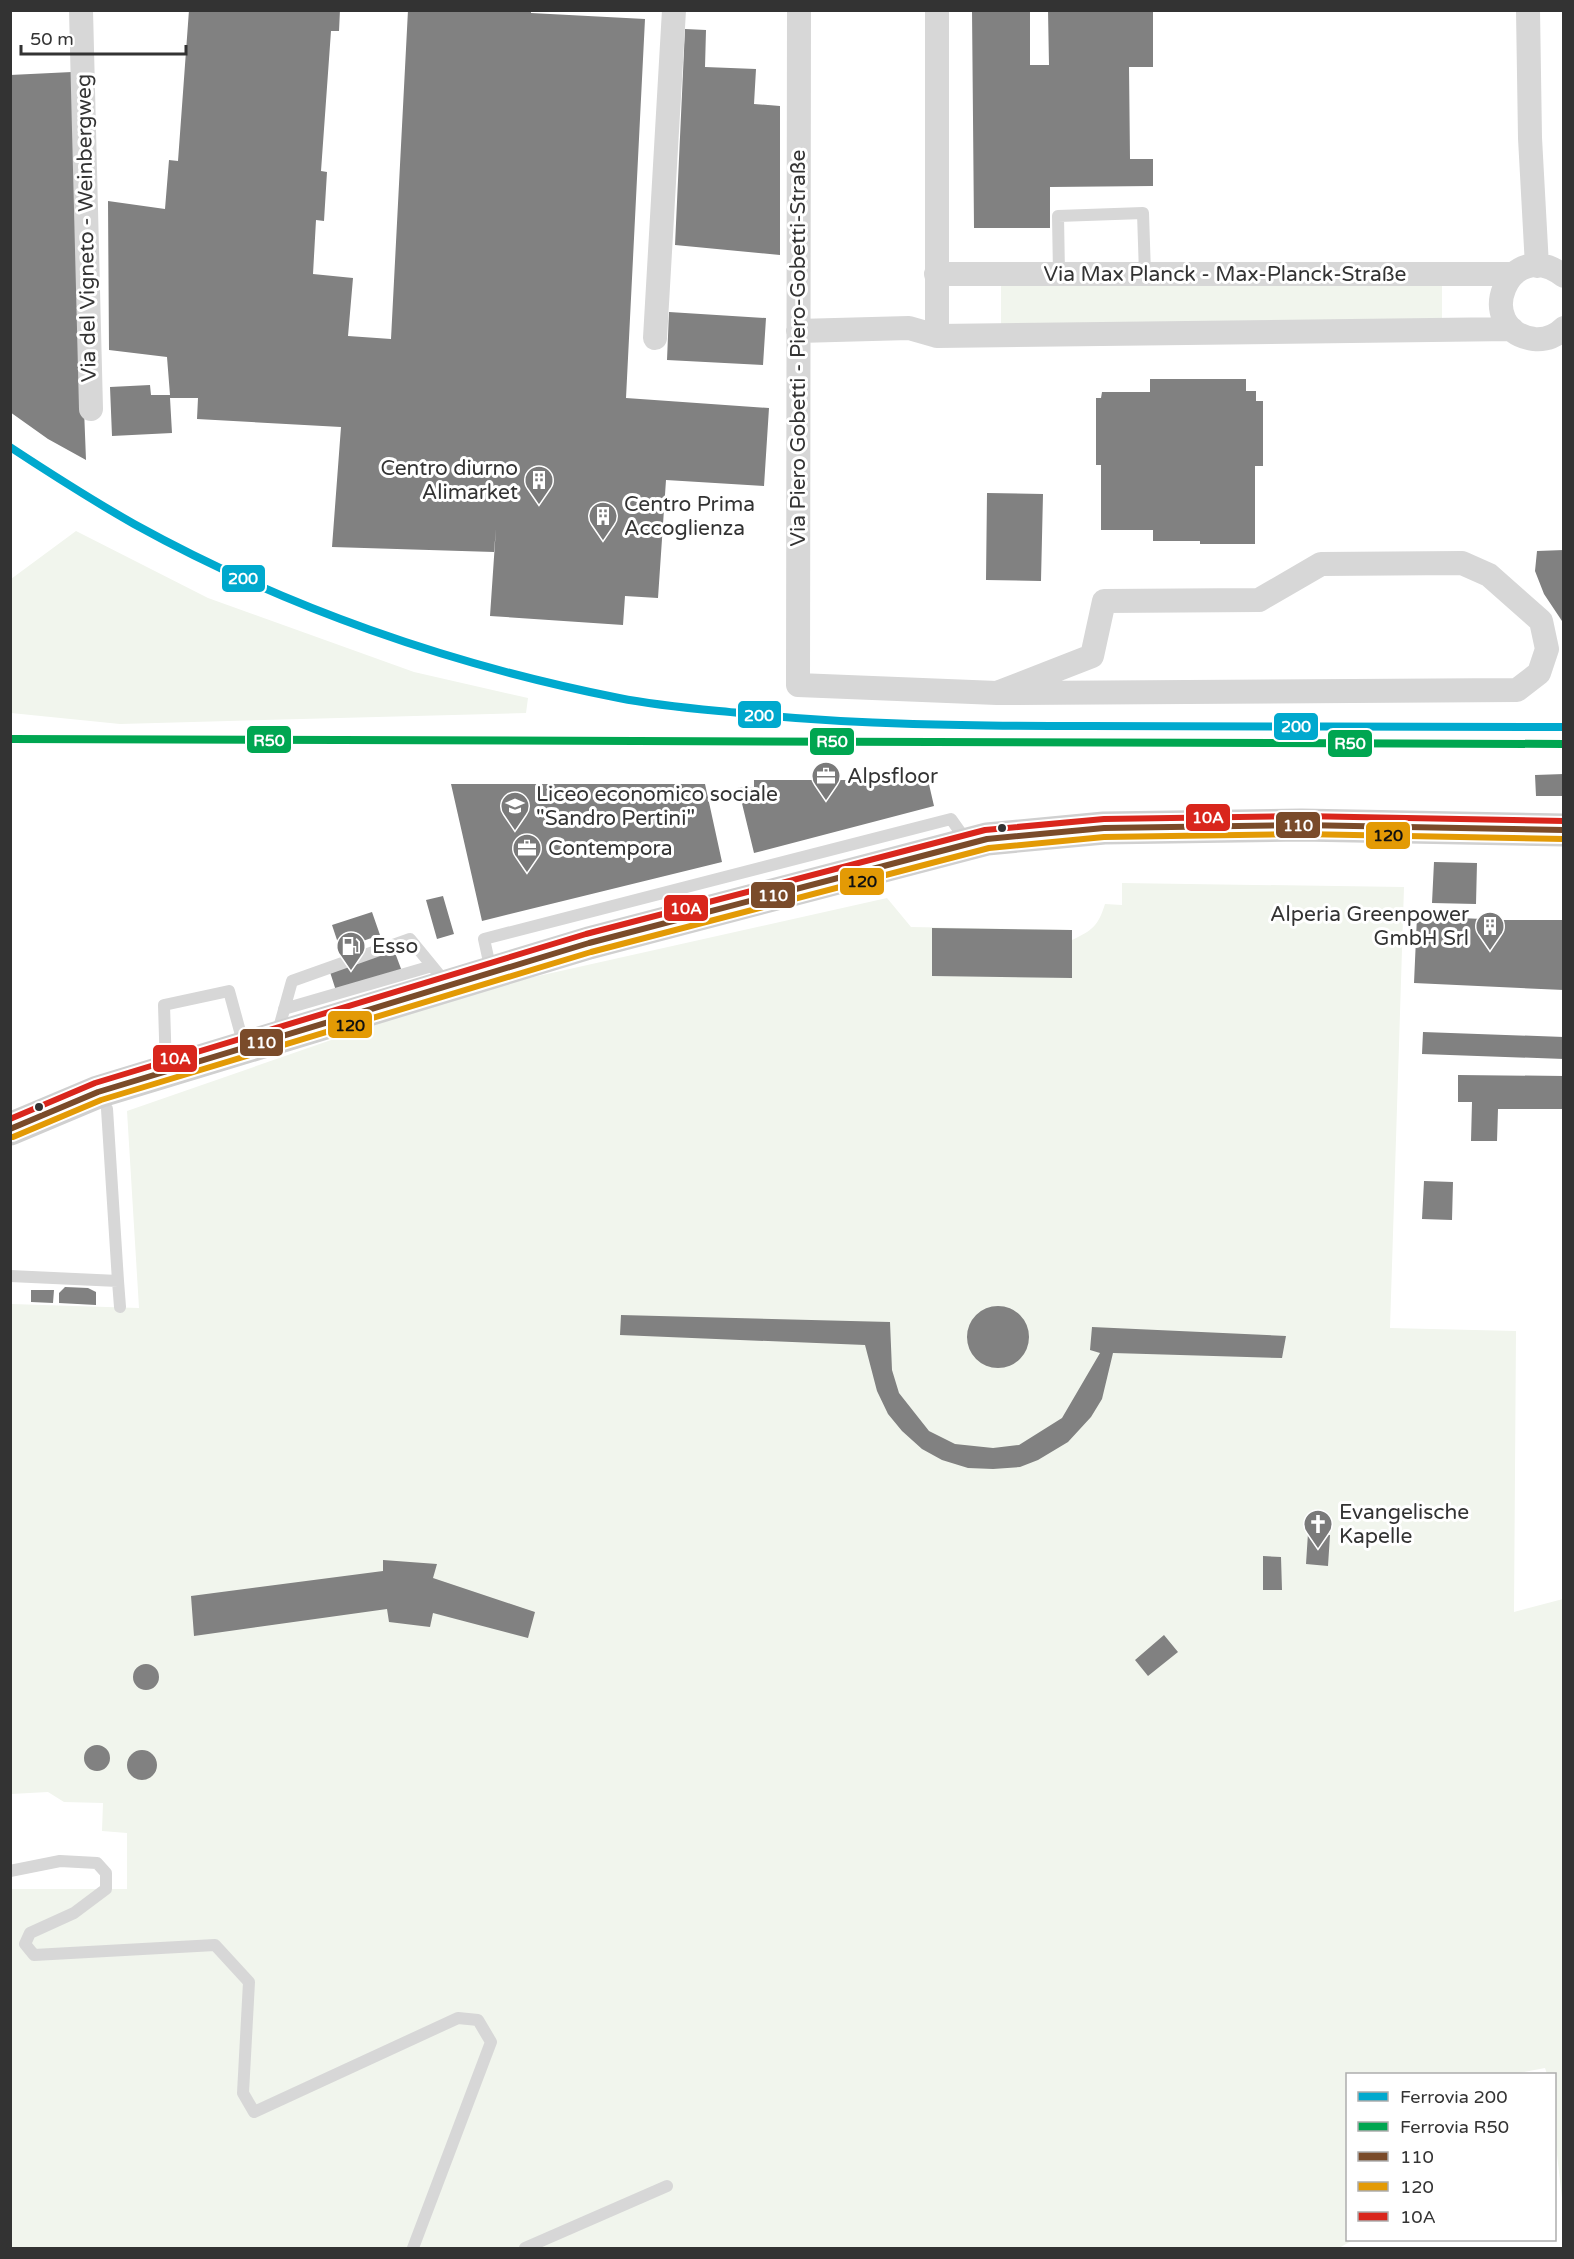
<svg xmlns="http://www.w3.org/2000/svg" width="1574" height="2259" font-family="'Varela Round',sans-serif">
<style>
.green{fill:#f1f5ed}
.building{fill:#818181}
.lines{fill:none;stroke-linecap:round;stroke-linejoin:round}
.lane{stroke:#d7d7d7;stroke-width:12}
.street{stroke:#d7d7d7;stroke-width:24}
.secondary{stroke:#d0d0d0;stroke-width:33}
.bus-1-casing{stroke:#fff;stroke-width:10}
.bus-2-casing{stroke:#fff;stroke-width:10}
.bus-3-casing{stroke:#fff;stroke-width:10}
.bus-1{stroke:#7a4b2a;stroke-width:6}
.bus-2{stroke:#e39a05;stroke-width:6}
.bus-3{stroke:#d9261c;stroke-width:6}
.rail-1-casing{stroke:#fff;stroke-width:12}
.rail-2-casing{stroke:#fff;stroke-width:12}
.rail-1{stroke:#00a9ce;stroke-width:8}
.rail-2{stroke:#00a651;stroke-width:8}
.bus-dot{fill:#333;stroke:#fff;stroke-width:2}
.labels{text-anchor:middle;stroke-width:6;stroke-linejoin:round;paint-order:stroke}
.street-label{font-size:21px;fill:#333;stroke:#fff}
.poi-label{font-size:21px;fill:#333;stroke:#fff;text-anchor:start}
.line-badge{stroke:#fff;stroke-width:2}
.badge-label{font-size:16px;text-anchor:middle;font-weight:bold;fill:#fff}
.pale-badge-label{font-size:16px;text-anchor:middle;font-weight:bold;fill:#111}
</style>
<rect width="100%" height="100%" fill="#fff"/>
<path class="green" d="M1001 280H1442V324L1001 325Z
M76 531 208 598 414 672 528 698 526 713 120 724 11 713V579Z
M1122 883 1404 887 1390 1328 1516 1331 1514 1612 1563 1599V2207L1555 2137 1554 2074H1547L1545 2068 1514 2074H1348V2240H1353L1339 2248H11V1889H127V1833L102 1831 103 1803 64 1802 48 1792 11 1794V1304L139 1308 127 1111 475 990 887 898 911 927 1072 930V940C1093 930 1098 926 1105 904L1122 905Z"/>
<path class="building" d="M189 10H340L339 31H331L321 171 327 172 324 221 316 220 313 274 353 278 348 336 391 339 408 10H531V13L645 19 626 398 769 408 764 486 666 480 658 598 625 596 623 625 490 616 496 528 494 552 332 547 341 427 197 419 198 398H170L172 433 112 436 110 387 150 385 151 395H170L167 357 109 350 108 201 165 209 169 160 178 161Z
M972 10H1030V65H1049L1048 10H1153V67H1129L1130 159H1153V186L1050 187V228H974Z
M685 29 706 30 705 67 756 69 754 104 780 106V255L675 245Z
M72 72 78 256 86 460 48 439 10 412V75Z
M669 312 766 318 763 365 667 360Z
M1150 379H1246V391H1256V401H1263V466H1255V544H1200V541H1153V530H1101V465H1096V398H1101L1102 392H1150Z
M987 493 1043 494 1041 581 986 580Z
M1564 550V624L1544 594 1535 571 1537 551Z
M1564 774V796H1536L1535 775Z
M754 780H928L934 806 754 853 738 787 754 788Z
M451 784H705L722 862 482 921Z
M1434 862 1477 863 1476 904 1432 903Z
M443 896 454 934 437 939 426 900Z
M372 912 380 935 340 949 332 925Z
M1417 916 1504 920H1564V990L1414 983Z
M932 928 1072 930V978L932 976Z
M394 950 403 974 338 997 330 972Z
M1423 1032 1564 1037V1059L1422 1054Z
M1458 1075 1564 1076V1109H1498L1497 1141H1471L1472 1102H1458Z
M1424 1181 1453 1182 1452 1220 1422 1219Z
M65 1287 88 1288 96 1292V1305L59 1303V1293Z
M31 1290H54L53 1303 31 1302Z
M967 1337a31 31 0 1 1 62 0a31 31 0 1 1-62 0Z
M621 1315 890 1322 892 1370 899 1393 929 1431 955 1444 993 1448 1019 1445 1062 1418 1100 1353 1090 1350 1092 1327 1286 1336 1282 1358 1113 1353 1102 1399 1091 1417 1068 1442 1038 1460 1020 1467 993 1469 968 1468 942 1460 922 1449 902 1431 888 1414 877 1391 865 1345 620 1335Z
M1308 1533 1330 1535 1328 1566 1306 1564Z
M1263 1556 1281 1557 1282 1590H1263Z
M383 1560 437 1564 433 1578 535 1612 528 1638 433 1613 430 1627 389 1622 387 1609 194 1636 191 1596 383 1571Z
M1164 1635 1178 1652 1148 1676 1135 1660Z
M133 1677a13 13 0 1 1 26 0a13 13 0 1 1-26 0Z
M84 1758a13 13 0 1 1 26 0a13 13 0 1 1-26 0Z
M127 1765a15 15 0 1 1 30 0a15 15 0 1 1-30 0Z"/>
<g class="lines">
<path class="lane" d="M1059 274 1058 216 1143 213 1145 274
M491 971 484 939 951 819 968 843
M284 1009 432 966
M277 1035 292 981 410 939 446 983
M166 1070 164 1005 229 991 244 1046
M10 1276 118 1281 107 1109
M118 1281 120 1307
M10 1871 60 1861 97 1863 106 1873V1889L74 1913 30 1933 25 1944 34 1955 215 1945 249 1982 243 2093 254 2112 458 2018 478 2020 491 2042 413 2248
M525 2248 667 2186"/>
<path class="street" d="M81 10 91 409
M799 10 798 685 997 693 1517 690 1539 673 1547 649 1541 621 1489 575 1462 563 1321 564 1259 600 1104 601 1092 656 997 693
M1528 10 1530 138 1537 266
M936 274H1514
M1564 276C1508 233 1471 330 1534 339 1545 340 1556 336 1564 328
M798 331 909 328 937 336 1512 329
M937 336V10
M655 338 674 10"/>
<path class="secondary" d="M10 1129 98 1092 589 943 987 839 1104 828 1301 825 1564 830"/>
<g class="bus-1-casing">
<path id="bus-1" d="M10 1129 98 1092 589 943 987 839 1104 828 1301 825 1564 830"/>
</g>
<g class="bus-2-casing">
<path id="bus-2" d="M13 1137 101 1100 591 952 989 848 1104 837 1301 834 1564 839"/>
</g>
<g class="bus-3-casing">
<path id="bus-3" d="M10 1119 95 1083 586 934 985 830 1104 819 1301 816 1564 821"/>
</g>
<use href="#bus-1" class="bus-1"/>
<use href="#bus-2" class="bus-2"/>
<use href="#bus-3" class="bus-3"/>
<g class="rail-1-casing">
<path id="rail-1" d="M10 447C51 474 92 500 134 524 284 607 451 665 619 698 659 706 699 709 739 713 855 725 971 726 1087 726 1246 726 1405 727 1564 727"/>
</g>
<g class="rail-2-casing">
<path id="rail-2" d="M10 739 1564 744"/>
</g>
<use href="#rail-1" class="rail-1"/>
<use href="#rail-2" class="rail-2"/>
</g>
<defs>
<g id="building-pin" transform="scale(1.5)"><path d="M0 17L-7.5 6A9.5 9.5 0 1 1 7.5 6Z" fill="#7a7a7a" stroke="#fff"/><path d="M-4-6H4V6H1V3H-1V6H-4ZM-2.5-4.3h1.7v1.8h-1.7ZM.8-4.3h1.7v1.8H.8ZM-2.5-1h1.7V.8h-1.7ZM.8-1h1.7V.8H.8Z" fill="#fff"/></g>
<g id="office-pin" transform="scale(1.5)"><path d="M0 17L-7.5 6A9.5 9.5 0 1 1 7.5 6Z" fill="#7a7a7a" stroke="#fff"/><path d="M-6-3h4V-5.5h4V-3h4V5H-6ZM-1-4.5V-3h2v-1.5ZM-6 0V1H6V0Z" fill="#fff"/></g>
<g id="school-pin" transform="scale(1.5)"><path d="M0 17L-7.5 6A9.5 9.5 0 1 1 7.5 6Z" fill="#7a7a7a" stroke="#fff"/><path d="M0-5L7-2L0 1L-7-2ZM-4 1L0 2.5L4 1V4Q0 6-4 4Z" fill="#fff"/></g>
<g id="fuel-pin" transform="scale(1.5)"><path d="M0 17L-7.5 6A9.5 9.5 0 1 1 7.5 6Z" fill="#7a7a7a" stroke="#fff"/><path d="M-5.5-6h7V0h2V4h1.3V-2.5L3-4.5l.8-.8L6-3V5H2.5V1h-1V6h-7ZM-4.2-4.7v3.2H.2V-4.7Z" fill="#fff"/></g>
<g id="church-pin" transform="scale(1.5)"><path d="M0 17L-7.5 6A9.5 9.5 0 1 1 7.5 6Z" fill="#7a7a7a" stroke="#fff"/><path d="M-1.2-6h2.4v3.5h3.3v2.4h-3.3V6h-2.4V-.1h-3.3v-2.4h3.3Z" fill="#fff"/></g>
</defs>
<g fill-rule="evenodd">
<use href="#building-pin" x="539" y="480"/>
<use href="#building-pin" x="603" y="516"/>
<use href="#office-pin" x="826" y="776"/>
<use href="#school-pin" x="515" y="806"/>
<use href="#office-pin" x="527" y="848"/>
<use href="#building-pin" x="1490" y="926"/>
<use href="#fuel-pin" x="351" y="946"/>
<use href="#church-pin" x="1318" y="1524"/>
</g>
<g class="bus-dot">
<circle cx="1002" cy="828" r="5"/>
<circle cx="39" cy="1107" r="5"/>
</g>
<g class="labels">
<g class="street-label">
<text transform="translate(86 228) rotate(-91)" y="7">Via del Vigneto - Weinbergweg</text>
<text x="1225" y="281">Via Max Planck - Max-Planck-Straße</text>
<text transform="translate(798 348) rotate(-90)" y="7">Via Piero Gobetti - Piero-Gobetti-Straße</text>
</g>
<g class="poi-label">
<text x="518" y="475" text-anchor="end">Centro diurno<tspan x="518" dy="24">Alimarket</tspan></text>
<text x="624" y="511">Centro Prima<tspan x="624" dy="24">Accoglienza</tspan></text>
<text x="847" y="783">Alpsfloor</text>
<text x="536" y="801">Liceo economico sociale<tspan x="536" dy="24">"Sandro Pertini"</tspan></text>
<text x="548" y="855">Contempora</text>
<text x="1469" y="921" text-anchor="end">Alperia Greenpower<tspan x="1469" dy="24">GmbH Srl</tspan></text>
<text x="372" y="953">Esso</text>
<text x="1339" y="1519">Evangelische<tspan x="1339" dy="24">Kapelle</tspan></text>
</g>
</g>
<g class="line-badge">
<rect x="221" y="564" width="45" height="29" rx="6" fill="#00a9ce"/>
<rect x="737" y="700" width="45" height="29" rx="6" fill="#00a9ce"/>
<rect x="1273" y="712" width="46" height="29" rx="6" fill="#00a9ce"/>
<rect x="246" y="725" width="46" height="29" rx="6" fill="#00a651"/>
<rect x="809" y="727" width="46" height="29" rx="6" fill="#00a651"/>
<rect x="1327" y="729" width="46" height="29" rx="6" fill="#00a651"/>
<rect x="1185" y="803" width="46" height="29" rx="6" fill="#d9261c"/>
<rect x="1275" y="811" width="46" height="28" rx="6" fill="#7a4b2a"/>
<rect x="1365" y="821" width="46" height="29" rx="6" fill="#e39a05"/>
<rect x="839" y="867" width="46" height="29" rx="6" fill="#e39a05"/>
<rect x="750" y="881" width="46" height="28" rx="6" fill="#7a4b2a"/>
<rect x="663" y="894" width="46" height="28" rx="6" fill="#d9261c"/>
<rect x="327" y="1010" width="46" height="29" rx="6" fill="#e39a05"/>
<rect x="239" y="1028" width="45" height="29" rx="6" fill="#7a4b2a"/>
<rect x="152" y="1044" width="46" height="29" rx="6" fill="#d9261c"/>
</g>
<g class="badge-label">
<text x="243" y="584">200</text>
<text x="759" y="721">200</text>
<text x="1296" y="732">200</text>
<text x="269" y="746">R50</text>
<text x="832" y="747">R50</text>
<text x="1350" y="749">R50</text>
<text x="1208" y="823">10A</text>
<text x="1298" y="831">110</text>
<text x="773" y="901">110</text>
<text x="686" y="914">10A</text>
<text x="261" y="1048">110</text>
<text x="175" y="1064">10A</text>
</g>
<g class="pale-badge-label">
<text x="1388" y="841">120</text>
<text x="862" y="887">120</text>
<text x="350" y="1031">120</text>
</g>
<rect width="1574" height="2259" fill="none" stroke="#333333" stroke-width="24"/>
<rect x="1346" y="2073" width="210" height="168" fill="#ffffff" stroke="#adadad" stroke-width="1.5"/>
<rect x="1358" y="2092" width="30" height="9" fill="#00a9ce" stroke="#adadad" stroke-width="1.5"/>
<text x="1400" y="2103" font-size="18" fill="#333333">Ferrovia 200</text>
<rect x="1358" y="2122" width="30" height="9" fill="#00a651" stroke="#adadad" stroke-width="1.5"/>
<text x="1400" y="2133" font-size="18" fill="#333333">Ferrovia R50</text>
<rect x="1358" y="2152" width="30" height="9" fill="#7a4b2a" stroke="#adadad" stroke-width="1.5"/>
<text x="1400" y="2163" font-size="18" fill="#333333">110</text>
<rect x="1358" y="2182" width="30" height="9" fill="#e39a05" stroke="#adadad" stroke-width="1.5"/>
<text x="1400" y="2193" font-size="18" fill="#333333">120</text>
<rect x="1358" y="2212" width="30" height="9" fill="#d9261c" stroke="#adadad" stroke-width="1.5"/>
<text x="1400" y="2223" font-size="18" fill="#333333">10A</text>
<path d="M21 45v9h165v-9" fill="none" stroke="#333333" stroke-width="3"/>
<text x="30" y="45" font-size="18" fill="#333333" stroke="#ffffff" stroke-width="4.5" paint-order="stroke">50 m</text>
</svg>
